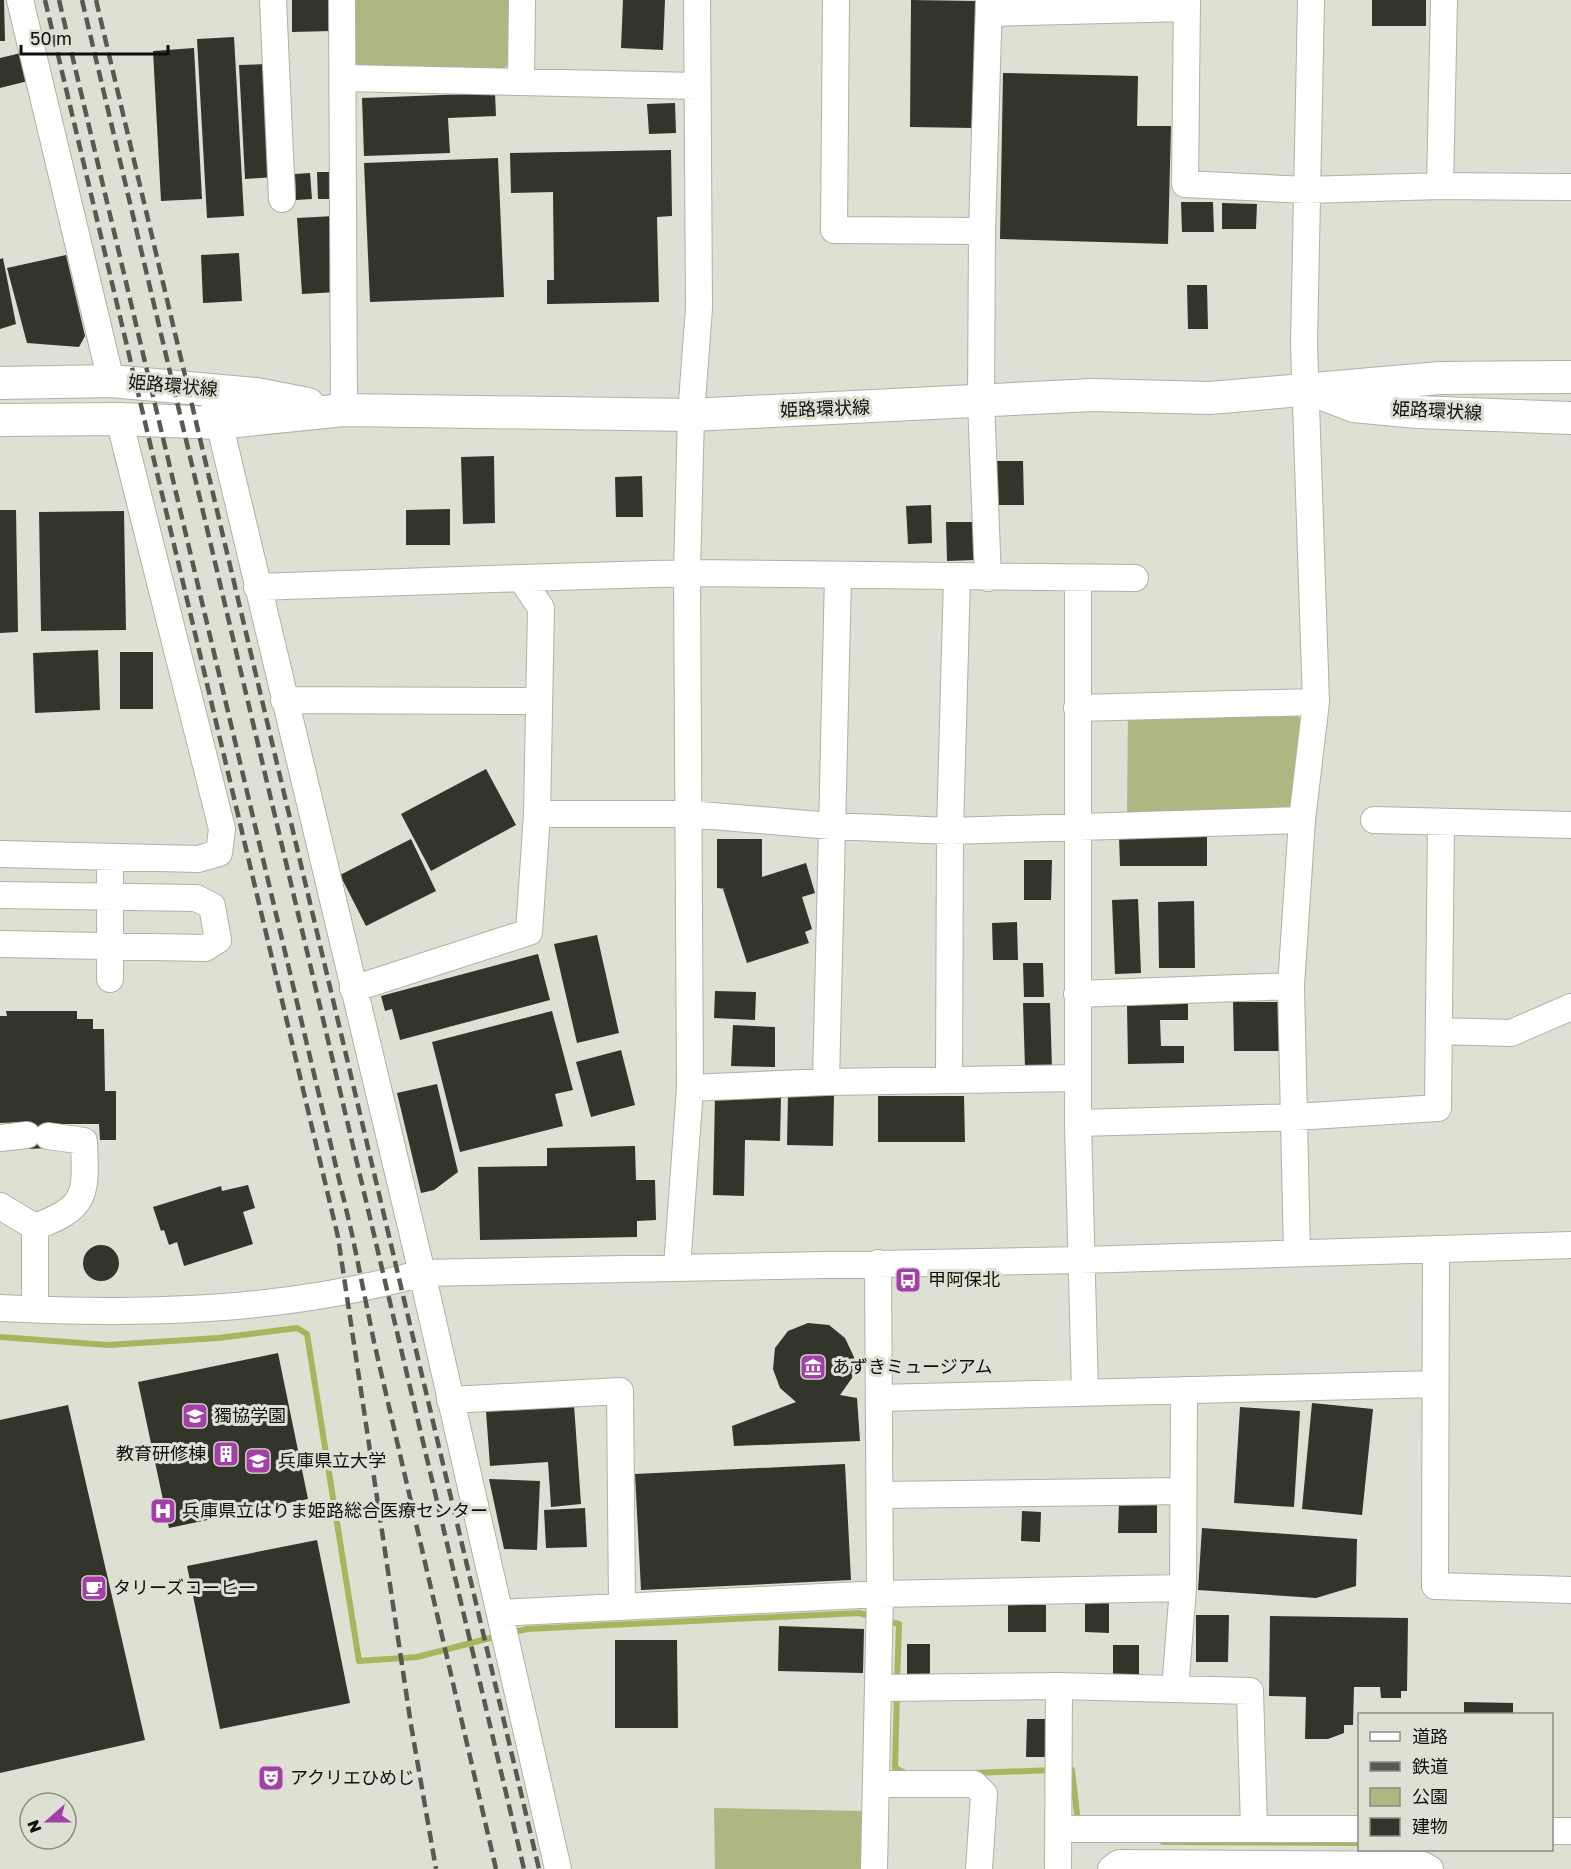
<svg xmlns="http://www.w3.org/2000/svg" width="1571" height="1869" font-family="'Golos Text','Noto Sans JP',sans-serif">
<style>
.green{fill:#aeb682}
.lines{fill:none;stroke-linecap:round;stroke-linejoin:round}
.stream{stroke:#a9b45f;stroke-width:6}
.building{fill:#33352a}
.minor-casing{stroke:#afb2a4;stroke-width:28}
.major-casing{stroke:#afb2a4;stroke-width:34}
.minor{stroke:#fff;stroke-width:26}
.major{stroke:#fff;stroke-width:32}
.rail{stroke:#585a52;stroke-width:4.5;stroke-dasharray:12 6;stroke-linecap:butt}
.labels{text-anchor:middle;stroke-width:6;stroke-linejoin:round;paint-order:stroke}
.street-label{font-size:18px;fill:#0e0f0a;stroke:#dde0d2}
.poi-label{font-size:18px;fill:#0e0f0a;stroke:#dde0d2;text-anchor:start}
</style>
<rect width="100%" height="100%" fill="#dde0d2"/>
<path class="green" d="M351 0H513L512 62 501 70H362L352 59Z
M1128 714H1294L1306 723 1297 806 1288 815 1127 817Z
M714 1808 864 1811 862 1869H715Z"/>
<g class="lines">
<path class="stream" d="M0 1337 108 1345 218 1338 297 1328 307 1334 359 1661 417 1657 498 1636
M887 1621 899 1624 897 1682
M510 1633 527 1629 859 1613 874 1617
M897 1693 895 1768 907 1774
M1064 1770H1072L1078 1823
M974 1773 1054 1770
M1163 1842 1360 1843"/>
</g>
<path class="building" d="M0 0H4L5 41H0Z
M292 0H331L332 31 292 32Z
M623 0H665L663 50 621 48Z
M911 0 976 1 974 128 910 127Z
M1372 0H1426V26H1372Z
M234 37 244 216 207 218 197 39Z
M194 48 202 199 161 201 153 51Z
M21 53 28 81 0 88V58Z
M268 64 274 177 245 179 239 65Z
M1003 73 1138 76 1137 126H1171L1168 244 1000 239Z
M495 93 496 116 448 118 450 153 364 156 362 98Z
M675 103 676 133 649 134 647 104Z
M671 150 672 216 657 217 659 302 547 304V280H554L553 192 511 193 510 153Z
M498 158 504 297 370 302 364 163Z
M317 172H334L336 199H318Z
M310 173 312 199 296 200 295 174Z
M1181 202H1213L1214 232H1182Z
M1222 203 1257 204 1256 229H1222Z
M334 216 338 292 302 294 297 218Z
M239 253 242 301 203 303 201 255Z
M66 255 85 336 79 347 27 343 7 268Z
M3 258 16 324 0 329V259Z
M1187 285H1207L1208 329H1188Z
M494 456 495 523 463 524 461 457Z
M996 461H1023L1024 505H997Z
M642 476 643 517H616L615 477Z
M931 505 932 543 908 544 906 506Z
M450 509V545H406V510Z
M0 510H16L18 632 0 633Z
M124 511 126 630 41 631 39 512Z
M946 522H973L974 560 947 561Z
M98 650 100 710 35 713 33 653Z
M120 652H153V709H120Z
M486 769 516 825 431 871 401 814Z
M1119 836H1207V866H1120Z
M411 839 436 891 366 926 340 875Z
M717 839H762V877L806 863 815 893 802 897 812 929 805 932 809 943 747 963 723 889H726L717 888Z
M1024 860H1052L1051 900H1024Z
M1138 899 1141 973 1115 974 1112 900Z
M1194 901 1195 968H1159L1158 902Z
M1017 922 1018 960H993L992 923Z
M597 935 619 1033 577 1043 554 944Z
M538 954 550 1000 400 1040 392 1009 385 1011 381 996Z
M1023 963H1043L1044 997H1024Z
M715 991 756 992 755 1020 714 1018Z
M1188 1002V1020H1160L1161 1046H1184V1063L1128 1064 1127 1003Z
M1233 1002H1284L1285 1051H1234Z
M1023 1003H1050L1052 1068H1025Z
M6 1011H77V1019H93V1029H104L105 1091H116V1140H100L99 1124H48V1148L27 1149V1122L0 1123V1016H7Z
M552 1011 573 1090 555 1094 563 1126 460 1152 432 1042Z
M733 1025 775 1027V1067L731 1066Z
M621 1050 635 1105 591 1117 576 1062Z
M437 1084 458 1172 434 1190 421 1193 397 1093Z
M788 1094 834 1095 833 1146 787 1145Z
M715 1095 781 1097 780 1141 745 1140 744 1196 713 1195Z
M878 1096H964L965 1142H878Z
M635 1146 636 1180H655L656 1220 637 1221V1237L480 1240 478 1167 547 1166V1148Z
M248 1185 255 1208 243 1212 253 1244 184 1266 177 1242 169 1245 164 1230 161 1231 153 1207 221 1186 222 1191Z
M83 1263a18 18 0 1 1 36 0a18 18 0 1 1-36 0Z
M808 1323 829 1325 845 1338 854 1357 852 1378 840 1395 857 1398 860 1441 734 1446 732 1426 796 1402 780 1388 773 1369 775 1348 788 1331Z
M278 1353 308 1499 169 1528 138 1382Z
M1312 1403 1373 1409 1362 1515 1302 1509Z
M68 1405 145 1740 0 1773V1420Z
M574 1405 581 1504 551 1507 548 1462 490 1466 486 1411Z
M1240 1407 1300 1411 1294 1507 1234 1503Z
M845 1464 851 1580 641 1590 635 1474Z
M489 1479 540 1481 537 1550 504 1549Z
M1119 1502H1157V1533H1118Z
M585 1508 587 1547 546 1548 544 1510Z
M1022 1511 1041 1512 1040 1542 1021 1541Z
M1202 1528 1357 1539 1356 1586 1316 1598 1198 1590Z
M317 1540 350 1703 220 1729 187 1566Z
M1085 1597 1109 1598V1633L1085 1632Z
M1008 1605H1046V1632H1008Z
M1196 1615H1229L1228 1662H1196Z
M1270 1616 1408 1618 1407 1691H1401V1698H1381L1380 1687H1354L1353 1725H1344V1733L1328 1739H1305L1306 1697 1269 1696Z
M779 1626 864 1629 863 1673 778 1671Z
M615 1640H677L678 1728H615Z
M907 1644H930V1681H907Z
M1113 1645H1139V1675H1113Z
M1464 1702 1513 1703V1714H1464Z
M1027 1719H1053V1757H1026Z"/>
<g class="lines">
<g class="minor-casing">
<path id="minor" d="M20 0 111 381
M273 0 282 199
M342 0 344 410
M836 0 834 230 982 231
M1187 0 1185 184 1306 190 1440 186 1571 187
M989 13 1187 8
M344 78 696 86
M521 80 522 0
M1440 186 1444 0
M215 405 422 1273 558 1869
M521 578 687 573 1135 578
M988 578 981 402 982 231 989 0
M1078 578V1123L1085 1392
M257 587 521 578 541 608 537 814
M284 700 539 701
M1077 708 1316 702
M1374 820 1571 825
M0 854 198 859 219 853 222 829 119 419
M0 895 196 898 212 906 218 940 205 948 0 944
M110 979V857
M353 989 529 932 537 814H689L831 826 950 831 1302 820
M1077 994 1291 986
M1440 1031 1511 1033 1571 1007
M949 1079 950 831 957 578
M826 1082 838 576
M690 1088 826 1082 1078 1078
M1078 1123 1295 1117 1438 1108 1441 822
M0 1138 27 1135
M0 1206 35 1227C88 1207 86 1195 84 1141L48 1136
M35 1227V1310
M1436 1251 1435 1586 1571 1590
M1297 1253 1291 986 1302 820 1316 702 1304 344 1311 0
M677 1267 690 1088 687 573 691 415 699 308 697 0
M0 1308C141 1315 285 1312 422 1273L1081 1260 1571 1245
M879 1398 1435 1384
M450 1400 620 1391 622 1607
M880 1495 1183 1491
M500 1613 880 1594 1183 1588
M878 1688 1059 1686 1250 1691 1254 1828
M1175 1689 1183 1588 1184 1390
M876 1784H974L984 1794 979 1869
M1058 1829H1360
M1552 1831H1571
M874 1869 880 1594 878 1263
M1058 1869 1059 1686
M1111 1869 1119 1863 1423 1865 1430 1869"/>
</g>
<g class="major-casing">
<path id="major" d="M0 383 111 381 256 394 308 404
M1320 393 1354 406 1417 412 1571 418
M0 420 119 419 218 423 344 410 691 415 1093 395 1210 398 1440 378 1571 377"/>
</g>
<use href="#minor" class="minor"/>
<use href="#major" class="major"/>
<path class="rail" d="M45 0 338 1237 411 1725 436 1869
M59 0 352 1234 374 1342 496 1869
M82 0 524 1869
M96 0 539 1869"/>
</g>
<defs>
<g id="bus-square" transform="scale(1.35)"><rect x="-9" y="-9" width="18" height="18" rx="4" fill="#a240a7" stroke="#dde0d2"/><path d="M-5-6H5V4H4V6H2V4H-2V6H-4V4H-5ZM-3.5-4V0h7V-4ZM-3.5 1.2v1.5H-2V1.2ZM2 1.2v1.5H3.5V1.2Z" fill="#fff"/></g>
<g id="museum-square" transform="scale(1.35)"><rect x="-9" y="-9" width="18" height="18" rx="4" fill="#a240a7" stroke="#dde0d2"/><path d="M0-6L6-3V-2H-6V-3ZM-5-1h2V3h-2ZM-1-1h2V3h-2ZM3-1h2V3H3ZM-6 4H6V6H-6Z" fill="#fff"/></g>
<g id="university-square" transform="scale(1.35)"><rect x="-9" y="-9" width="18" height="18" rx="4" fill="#a240a7" stroke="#dde0d2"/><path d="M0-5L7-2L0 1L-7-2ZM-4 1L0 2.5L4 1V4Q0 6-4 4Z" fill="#fff"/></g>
<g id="building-square" transform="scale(1.35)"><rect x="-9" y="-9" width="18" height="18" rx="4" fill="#a240a7" stroke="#dde0d2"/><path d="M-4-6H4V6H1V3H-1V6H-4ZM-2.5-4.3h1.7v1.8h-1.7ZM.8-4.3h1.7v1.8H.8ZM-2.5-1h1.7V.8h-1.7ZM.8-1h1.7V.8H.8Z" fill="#fff"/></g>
<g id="hospital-square" transform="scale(1.35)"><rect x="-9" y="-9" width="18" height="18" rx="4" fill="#a240a7" stroke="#dde0d2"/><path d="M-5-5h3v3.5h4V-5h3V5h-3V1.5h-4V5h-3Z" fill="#fff"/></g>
<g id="cafe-square" transform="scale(1.35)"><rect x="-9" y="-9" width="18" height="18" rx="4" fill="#a240a7" stroke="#dde0d2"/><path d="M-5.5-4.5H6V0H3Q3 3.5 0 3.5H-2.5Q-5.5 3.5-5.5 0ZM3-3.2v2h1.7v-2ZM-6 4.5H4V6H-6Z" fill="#fff"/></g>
<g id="theatre-square" transform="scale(1.35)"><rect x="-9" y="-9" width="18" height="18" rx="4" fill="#a240a7" stroke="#dde0d2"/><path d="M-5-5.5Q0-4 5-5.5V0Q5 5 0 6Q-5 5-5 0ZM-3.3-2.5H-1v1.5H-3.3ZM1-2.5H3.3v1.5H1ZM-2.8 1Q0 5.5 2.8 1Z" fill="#fff"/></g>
</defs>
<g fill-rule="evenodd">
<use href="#bus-square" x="908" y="1280"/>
<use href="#museum-square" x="813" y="1367"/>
<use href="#university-square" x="195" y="1416"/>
<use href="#building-square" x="226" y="1454"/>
<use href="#university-square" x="258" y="1461"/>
<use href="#hospital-square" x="163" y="1511"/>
<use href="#cafe-square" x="94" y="1588"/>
<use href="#theatre-square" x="271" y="1778"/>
</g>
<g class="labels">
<g class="street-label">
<text transform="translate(173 386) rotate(5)" y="6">姫路環状線</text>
<text transform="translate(825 409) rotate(-2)" y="6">姫路環状線</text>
<text transform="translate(1437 411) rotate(3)" y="6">姫路環状線</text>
</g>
<g class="poi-label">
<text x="928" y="1286">甲阿保北</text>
<text x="832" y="1373">あずきミュージアム</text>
<text x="214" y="1422">獨協学園</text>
<text x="206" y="1460" text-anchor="end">教育研修棟</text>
<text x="278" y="1467">兵庫県立大学</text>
<text x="182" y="1517">兵庫県立はりま姫路総合医療センター</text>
<text x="113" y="1594">タリーズコーヒー</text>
<text x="290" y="1784">アクリエひめじ</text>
</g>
</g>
<rect x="1358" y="1713" width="195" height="138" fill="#dde0d2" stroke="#8a8c82" stroke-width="1.5"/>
<rect x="1370" y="1732" width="30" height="9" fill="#ffffff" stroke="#8a8c82" stroke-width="1.5"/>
<text x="1412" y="1743" font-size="18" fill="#0e0f0a">道路</text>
<rect x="1370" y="1762" width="30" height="9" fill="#585a52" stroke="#8a8c82" stroke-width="1.5"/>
<text x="1412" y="1773" font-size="18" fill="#0e0f0a">鉄道</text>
<rect x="1370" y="1788" width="30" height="18" fill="#aeb682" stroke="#8a8c82" stroke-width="1.5"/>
<text x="1412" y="1803" font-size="18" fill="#0e0f0a">公園</text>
<rect x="1370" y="1818" width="30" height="18" fill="#33352a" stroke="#8a8c82" stroke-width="1.5"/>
<text x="1412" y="1833" font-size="18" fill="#0e0f0a">建物</text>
<g transform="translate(48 1821) rotate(249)"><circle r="28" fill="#dde0d2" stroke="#8a8c82" stroke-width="1.5"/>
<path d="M0-4.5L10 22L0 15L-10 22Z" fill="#a240a7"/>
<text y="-9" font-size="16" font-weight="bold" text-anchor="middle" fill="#0e0f0a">N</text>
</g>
<path d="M21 45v9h147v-9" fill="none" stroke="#0e0f0a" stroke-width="3"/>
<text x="30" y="45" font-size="18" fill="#0e0f0a" stroke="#dde0d2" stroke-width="4.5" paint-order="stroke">50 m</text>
</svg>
